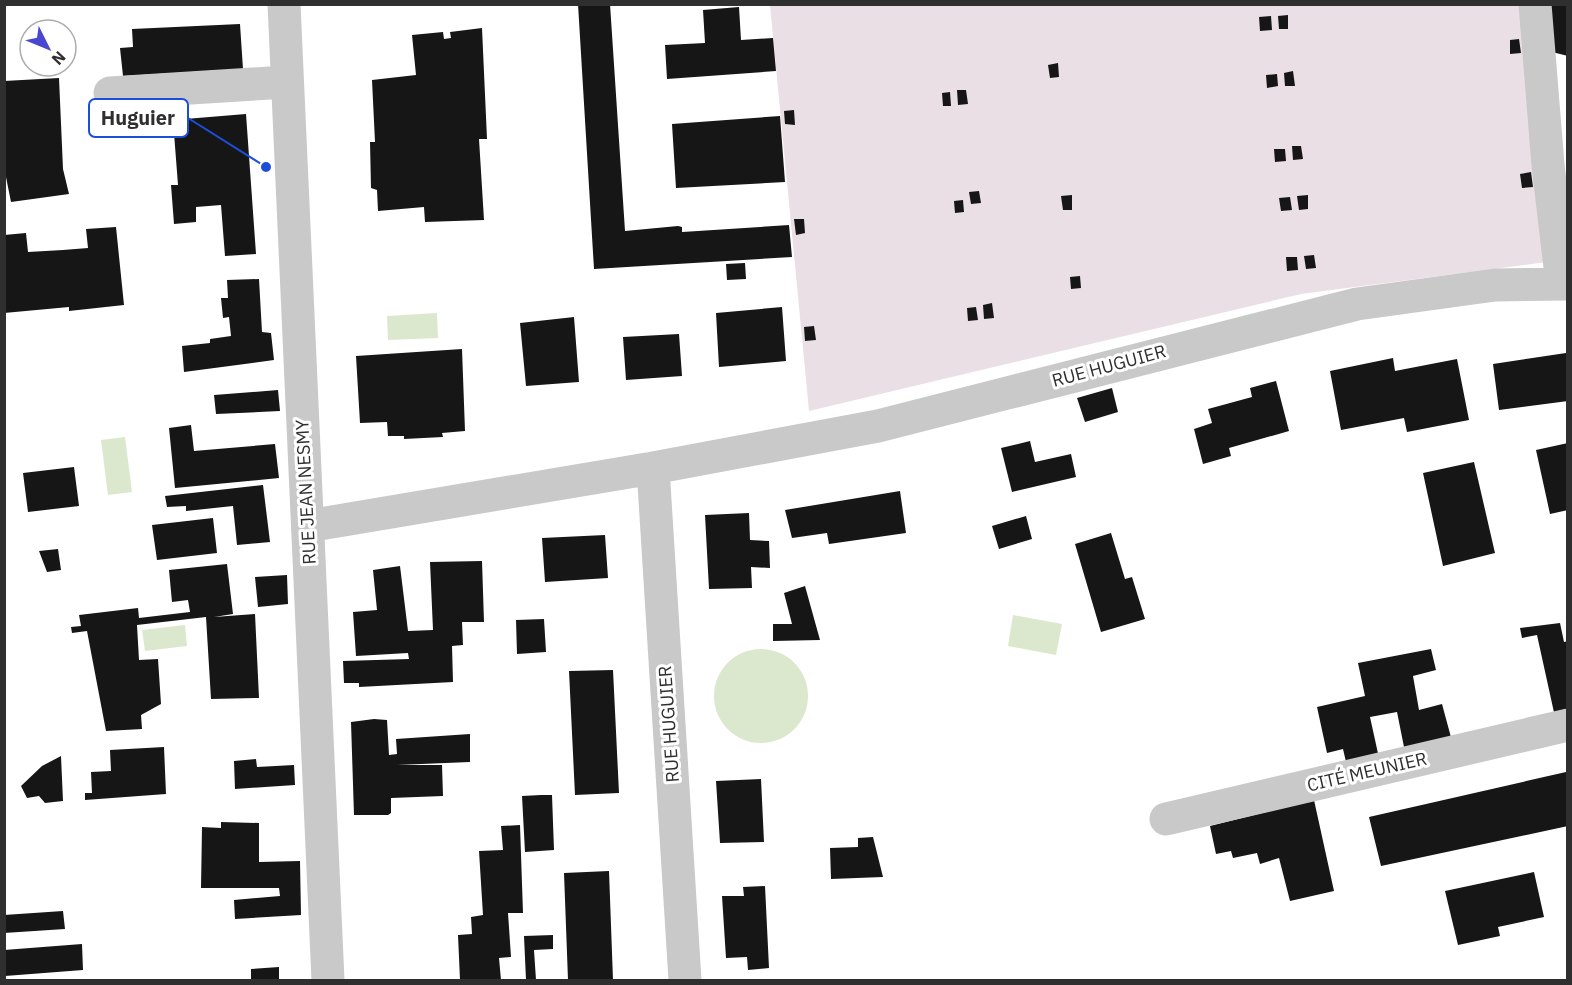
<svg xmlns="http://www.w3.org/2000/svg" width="1572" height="985" font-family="'IBM Plex Sans',sans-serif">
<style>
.green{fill:#eadfe4}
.water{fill:#dbe8cd}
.building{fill:#161616}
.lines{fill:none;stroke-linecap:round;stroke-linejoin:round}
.minor{stroke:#c9c9c9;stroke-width:33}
.labels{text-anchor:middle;stroke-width:6;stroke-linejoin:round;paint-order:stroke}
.street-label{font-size:18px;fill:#2f2f2f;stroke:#fff}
.leader{fill:none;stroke:#1d4ed8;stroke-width:2}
.callout-dot{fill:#1d4ed8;stroke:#fff;stroke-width:2}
.callout{fill:#fff;stroke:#1d4ed8;stroke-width:2}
.callout-label{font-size:20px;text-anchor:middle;font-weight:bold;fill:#2f2f2f}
</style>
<rect width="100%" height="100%" fill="#fff"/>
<path class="green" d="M770 5H1527L1547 262 1301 294 809 411Z"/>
<path class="water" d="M437 313 438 338 388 340 387 316Z
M125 437 132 492 108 495 101 440Z
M1013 615 1062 624 1056 655 1008 646Z
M185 625 187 646 145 651 142 630Z
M714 696a47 47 0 1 1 94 0a47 47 0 1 1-94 0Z"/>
<path class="building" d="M578 4H610L625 231 678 226 682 227V232L698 231 789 225 792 257 594 269Z
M1550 4H1568V56L1548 51Z
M739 7 741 40 773 38 776 71 667 79 665 45 705 43 703 10Z
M1288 15V29H1279L1278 16Z
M1271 16 1272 30 1260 31 1259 17Z
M240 24 243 69 123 76 120 48 133 47 132 29Z
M482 28 487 139H479L484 220 425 222 424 207 378 211 377 190 371 188 370 142H375L372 80 416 75 412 35 443 32 444 39 451 38 450 32Z
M1519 39 1521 53 1510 54V40Z
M1058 63 1059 77 1050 78 1048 65Z
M1293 71 1295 86H1285L1284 73Z
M1277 74 1278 86 1267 88 1266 75Z
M59 78 63 169 69 194 11 202 5 172 4 81Z
M957 90H966L968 104 958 105Z
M950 92 951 106H943L942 93Z
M794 110 795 125 785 124 784 111Z
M246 114 256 254 225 256 221 205 196 207V222L174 224 171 185H178L173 120Z
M780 116 785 182 676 188 672 124Z
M1292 146H1301L1303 159 1293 160Z
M1274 149H1285L1286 161 1275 162Z
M1531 172 1533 187 1522 188 1520 174Z
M979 191 981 203 971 204 969 192Z
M1072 195V210H1063L1061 196Z
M1308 195V209L1299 210 1297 196Z
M1290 197 1292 210 1281 211 1279 198Z
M963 200 964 212 955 213 954 201Z
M794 219H804L805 233 796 235Z
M116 227 124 305 69 311V307L4 313V235L26 233 28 252 63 250 88 248 86 229Z
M1314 255 1316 268 1306 269 1304 256Z
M1286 257H1297L1298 270 1287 271Z
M745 263 746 279 727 280 726 264Z
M1080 276 1081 288 1071 289 1070 277Z
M259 279 262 332 271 333 274 360 184 372 182 346 210 343V339L231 336 229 317 223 318 221 298H228L227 280Z
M992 303 994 318 984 319 983 305Z
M782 307 786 361 719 367 716 313Z
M976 307 978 320 968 321 967 308Z
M574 317 579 382 526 386 520 323Z
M814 326 816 340 805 341 804 327Z
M679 334 682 376 626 380 623 337Z
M462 349 465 431 442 433 443 437 404 439V436H388L387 422 360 423 356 356Z
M1566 353 1568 401 1499 410 1493 364Z
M1393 358 1395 371 1457 359 1469 420 1407 432 1404 418 1341 430 1330 371Z
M1276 381 1289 431 1229 448 1231 456 1203 464 1194 429 1212 423 1208 409 1252 397 1250 388Z
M1112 388 1118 412 1085 422 1077 398Z
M278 390 280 411 216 414 214 395Z
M191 425 194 451 275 444 279 478 175 488 169 428Z
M1030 441 1035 462 1071 454 1076 477 1012 492 1001 448Z
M1568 443V510L1550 514 1536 450Z
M1474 462 1495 553 1443 566 1423 473Z
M74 467 79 506 28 512 23 473Z
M263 485 270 542 237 545 233 506 186 511V506L167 507 165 496Z
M900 491 906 533 829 544 827 533 792 538 785 510Z
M749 513 750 540 769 541 770 568 751 567 752 588 709 589 705 515Z
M1026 516 1032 539 999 549 992 526Z
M213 518 217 553 157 560 152 525Z
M1111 533 1125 579 1132 577 1145 619 1101 632 1075 544Z
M605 535 608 578 545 582 542 538Z
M58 549 61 570 47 572 39 551Z
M482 561 484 622H462L463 645 452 646 453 682 359 687V683H344L343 661 409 659 408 653 356 656 353 612 377 610 373 570 400 566 408 631 433 630 430 562Z
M227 564 233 614 214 617 255 614 259 698 211 699 206 617 137 625 139 660 158 659 161 704 141 715 142 729 106 731 87 631 72 633 71 627 81 626 79 615 138 608 139 618 190 612 188 600 172 602 169 570Z
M287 575 288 604 258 607 255 577Z
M805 586 820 640 773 641V624H792L784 593Z
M544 619 546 652 517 654 516 620Z
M1560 623 1564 642 1568 641V714L1555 717 1537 635 1522 638 1520 628Z
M1431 649 1436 670 1413 676 1419 710 1442 704 1452 741 1405 752 1397 712 1370 717 1379 758 1347 766 1343 749 1327 753 1317 707 1365 696 1358 663Z
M613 670 619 793 575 795 569 671Z
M374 719 387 720 389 755 397 754 396 739 470 734V762L397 765H442L443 796 391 798V813L388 815H354L351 722Z
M164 747 166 794 85 800V793H92L91 772 111 771 110 750Z
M61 756 63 801 45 803 39 796 27 798 21 786 42 766Z
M256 759 257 767 294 765 295 785 235 789 234 761Z
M1566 772 1568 826 1381 866 1369 817Z
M761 779 764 842 720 843 716 781Z
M541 795H552L554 850 525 852 522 796Z
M1314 800 1334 891 1290 901 1279 858 1260 864 1257 853 1233 858 1231 851 1216 854 1210 826Z
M221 822 259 823V862L300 861 301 915 235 919 234 900 280 896 279 888H201L202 827 221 828Z
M520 825 523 913H508L511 957 499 958 501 980H460L458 935 472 934 471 917 483 915 479 851 503 850 501 826Z
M873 837 883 877 831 879 830 848 858 847V838Z
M609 871 613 980H568L564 873Z
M1534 872 1544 917 1498 927 1500 936 1458 945 1445 891Z
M765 886 769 968 748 970 747 957 726 958 722 896H744L743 887Z
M63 911 65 929 4 933V915Z
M553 935V949L534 950 536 980H526L524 936Z
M82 944 83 970 5 976 4 950Z
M279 967V980H251V969Z"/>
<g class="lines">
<path class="minor" d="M284 4 328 980
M1535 4 1548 165 1562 284
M110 93 286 82
M653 468 685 980
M308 526 653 468 878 426 1357 304 1495 285 1568 284
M1166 819 1568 725"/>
</g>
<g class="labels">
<g class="street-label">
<text transform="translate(1109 366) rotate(-15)" y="6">RUE HUGUIER</text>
<text transform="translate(306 492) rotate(-93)" y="6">RUE JEAN NESMY</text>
<text transform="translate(669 724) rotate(-94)" y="6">RUE HUGUIER</text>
<text transform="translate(1367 772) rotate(-13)" y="6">CITÉ MEUNIER</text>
</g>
</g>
<path class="leader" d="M266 167L188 118"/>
<circle class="callout-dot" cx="266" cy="167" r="6"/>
<rect class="callout" x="89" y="99" width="99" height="38" rx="6"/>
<g class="callout-label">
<text x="138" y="125">Huguier</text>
</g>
<rect width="1572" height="985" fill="none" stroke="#2f2f2f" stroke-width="12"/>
<g transform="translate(48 48) rotate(133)"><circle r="28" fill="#ffffff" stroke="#acacac" stroke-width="1.5"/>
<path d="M0-4.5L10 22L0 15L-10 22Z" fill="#4947d0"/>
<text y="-9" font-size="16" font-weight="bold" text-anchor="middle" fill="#2f2f2f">N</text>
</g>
</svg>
